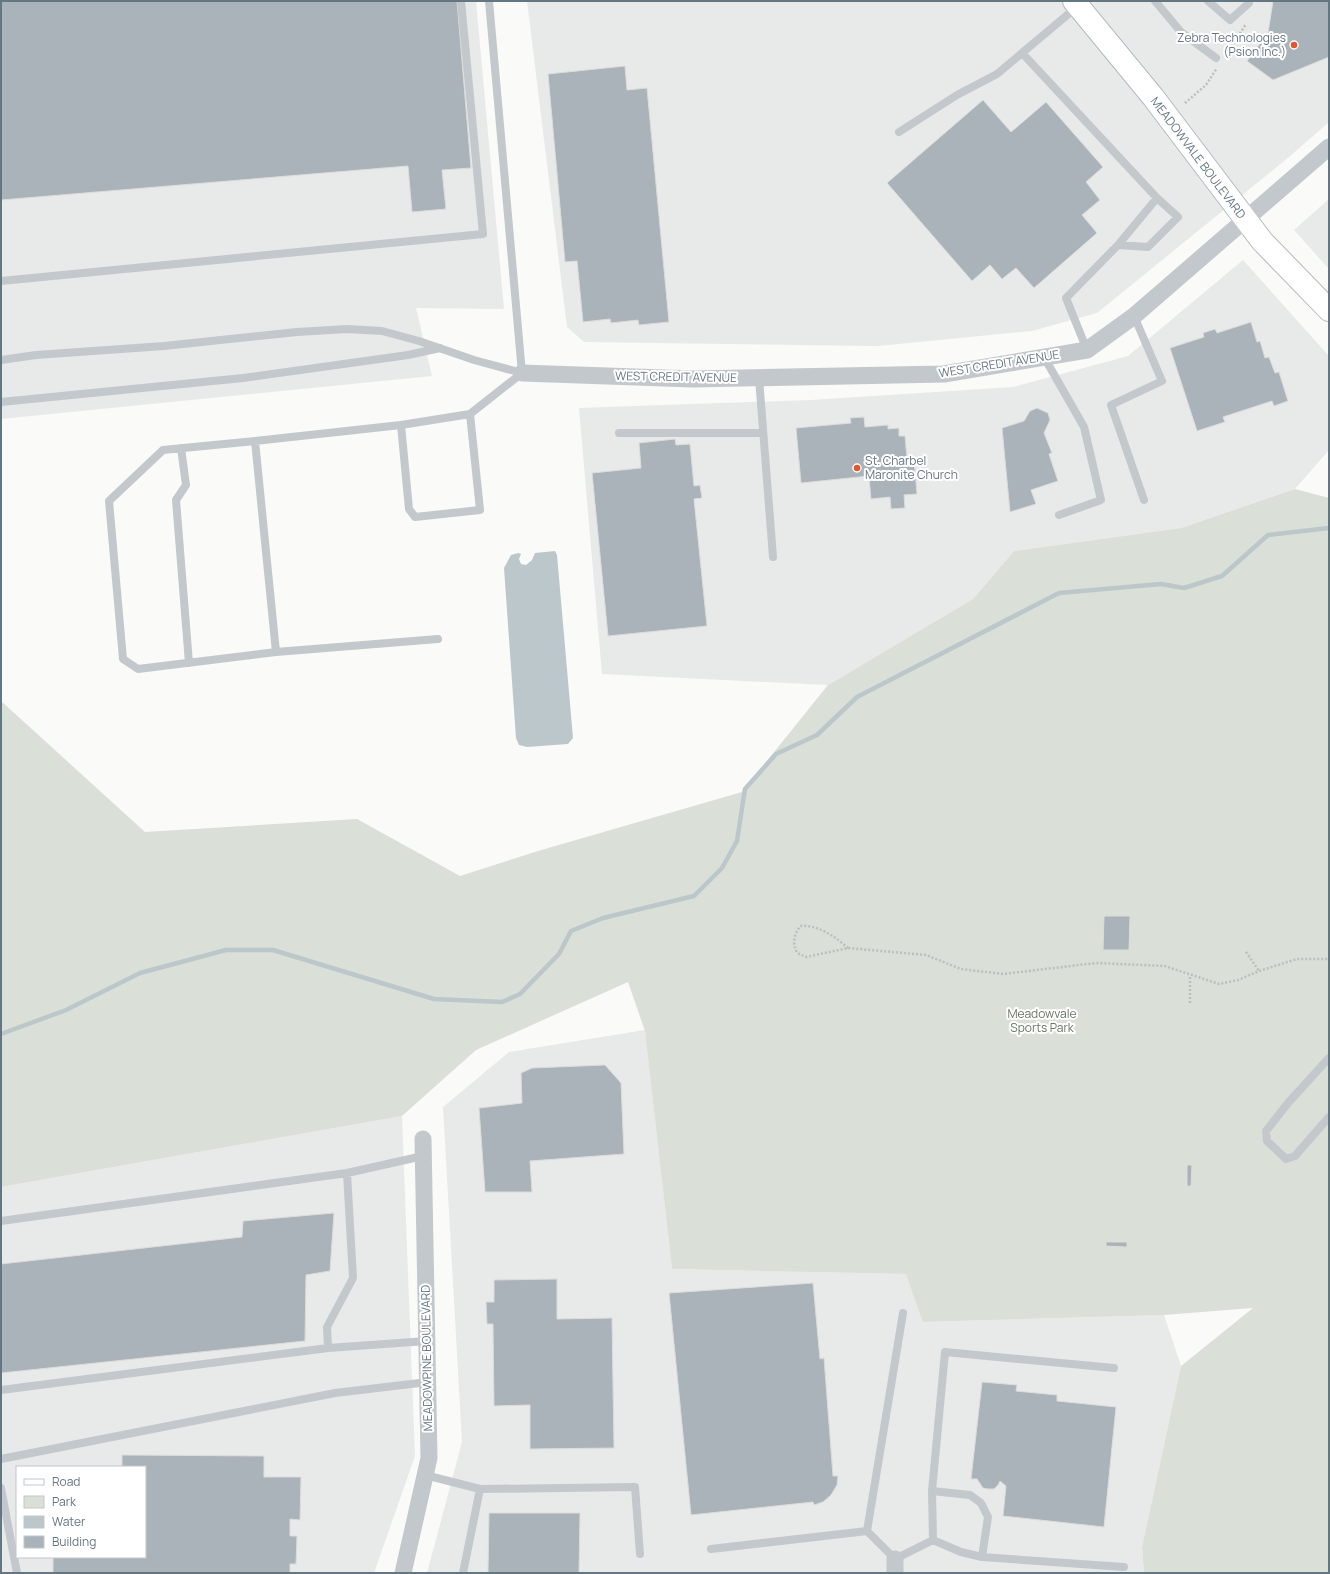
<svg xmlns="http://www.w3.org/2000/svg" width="1330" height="1574" font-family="Manrope,sans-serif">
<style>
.built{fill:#e8e9e9;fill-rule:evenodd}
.green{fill:#dadfd7}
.water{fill:#bbc7cb}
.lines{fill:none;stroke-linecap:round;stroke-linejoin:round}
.stream{stroke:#bbc7cb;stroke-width:4.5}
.building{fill:#aab3b9;stroke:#dcdcda}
.secondary-casing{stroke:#b3babf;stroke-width:24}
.path{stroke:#bbbfc2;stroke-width:2.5;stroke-dasharray:2 2;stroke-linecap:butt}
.service{stroke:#c3c8cc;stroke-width:8}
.minor{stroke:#c3c8cc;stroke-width:17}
.secondary{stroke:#fff;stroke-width:22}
.poi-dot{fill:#e4572e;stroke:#fff;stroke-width:1.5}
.labels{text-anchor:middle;stroke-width:4;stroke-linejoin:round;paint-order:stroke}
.poi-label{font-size:12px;fill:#657683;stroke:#fff;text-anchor:end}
.street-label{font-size:12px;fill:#657683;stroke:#fff}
.park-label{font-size:12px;fill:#687a64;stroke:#fff}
</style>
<rect width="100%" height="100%" fill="#fafaf8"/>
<path class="built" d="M1 1H476L504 309 416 308 432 376 1 419Z
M527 1H1329V122L1289 157 1097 313 1032 331 878 346 584 342 567 327Z
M1329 199V269L1294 230Z
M1243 260 1329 356V450L1295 489 1181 528 1014 551 973 599 828 685 602 674 579 408 811 400 1013 387 1128 356Z
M645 1030 672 1269 907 1274 924 1322 1164 1315 1181 1366 1142 1547 1144 1573H427L462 1442 443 1107 509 1052Z
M402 1116 415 1456 374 1573H1V1187ZM17 1467H145V1557H17Z"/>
<path class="green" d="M1295 489 1329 498V1573H1144L1142 1547 1181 1366 1253 1308 1164 1315 923 1322 906 1274 672 1269 645 1031 628 982 476 1050 402 1116 1 1187V701L145 832 357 819 460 876 538 851 742 792 828 685 973 599 1014 551 1181 528Z"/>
<path class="water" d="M555 551 557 555 573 738 568 744 527 747 519 745 516 738 504 568 511 555 518 553 521 554 519 559 521 564 526 565 532 560 535 553Z"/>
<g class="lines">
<path class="stream" d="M1 1034 66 1010 140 973 226 950H273L434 999 502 1002 520 994 559 954 571 931 603 918 694 896 722 868 737 841 745 789 776 754 817 735 857 697 1059 593 1161 584 1184 588 1222 576 1268 535 1329 528"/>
</g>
<path class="building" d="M1 1H457L471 168 442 170 446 209 412 212 408 166 1 200Z
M1273 1H1329V57L1273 80 1247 61 1268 33Z
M625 66 627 90 647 88 669 322 639 325 638 320 611 323 610 319 583 322 577 261 565 262 548 74Z
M983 100 1011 132 1046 102 1103 167 1086 182 1100 200 1082 215 1097 233 1034 288 1016 268 1002 279 990 265 972 281 887 183Z
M1251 322 1257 342 1260 341 1265 358 1269 357 1275 373 1279 372 1288 401 1274 406 1272 401 1223 417 1225 422 1197 431 1170 348 1204 337 1203 333 1215 329 1217 333Z
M1037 408 1048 413 1050 420 1044 433 1052 453 1049 454 1058 481 1031 490 1036 504 1010 512 1002 428 1024 421 1030 411Z
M864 417 865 427 888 425V429L899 428V436H905L907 459H914L917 494 904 495 905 508 891 509 890 497 871 499 869 476 801 483 796 428 851 423 850 418Z
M675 439 676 445 690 444 694 486 700 485 702 498 694 499 707 626 608 636 592 473 641 468 639 443Z
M1104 916H1130L1129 950H1103Z
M605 1065 621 1083 624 1154 530 1161 532 1192H485L479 1108 522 1103 521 1073 532 1068Z
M1187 1165H1192L1191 1186H1187Z
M334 1213 330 1271 306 1275 305 1341 1 1373V1264L242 1237 243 1221Z
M1106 1242H1127V1247L1106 1246Z
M557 1279V1319L612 1318 614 1448 530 1449V1405L494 1406 493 1324H487L486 1302H494V1280Z
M813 1283 820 1359 824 1358 833 1476H838L837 1485 831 1495 823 1502 814 1505 813 1502 691 1515 669 1293Z
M982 1382 1017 1385 1016 1391 1057 1395V1401L1116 1407 1104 1527 1003 1516 1006 1486 1000 1481 998 1485 994 1489H988L983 1488 977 1479H971Z
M122 1455 264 1456V1477H301L300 1520 290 1519V1536H297L296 1564H290V1573H53V1557H145V1467H122Z
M489 1513H580L579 1573H488Z"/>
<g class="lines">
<g class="secondary-casing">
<path id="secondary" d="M1074 1 1153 97 1262 241 1329 310"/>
</g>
<path class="path" d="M1227 54 1246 24
M1185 103 1206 85 1217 68
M848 948C836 937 817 924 800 926 794 936 792 942 797 953L806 957 848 948 926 955 961 969 1003 974 1096 963 1165 966 1219 984 1238 980 1259 971 1297 959H1329
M1246 952 1259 971
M1190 1003V975"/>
<path class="service" d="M489 1 522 373
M1155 1 1181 32 1216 58
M1208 1 1230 20 1249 3V1
M1023 54 1157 198 1178 217 1148 247 1118 245 1066 298 1087 350
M899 132 957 95 997 74 1078 6
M1118 245 1157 198
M1 281 483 234 461 1
M1134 316 1162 381 1111 405 1144 500
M1044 357 1084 427 1101 500 1059 515
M1 360 36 355 164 346 297 332 347 329 382 331 419 341 474 360 522 373
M759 378 773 557
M1 402 243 378 408 355 440 348
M470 414 401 425 409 509 415 517 480 510 470 414 522 373
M401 425 255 441 276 652 438 639
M619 433H763
M255 441 163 450 109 501 123 659 138 669 276 652
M181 448 186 485 176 500 189 663
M1329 1058 1288 1103 1266 1131 1267 1141 1286 1159 1295 1156 1329 1117
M347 1173 353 1278 327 1327 328 1348 427 1341
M1 1221 347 1173 423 1156
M1 1390 328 1348
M1 1459 335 1393 428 1382
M425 1475 480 1489 635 1487 640 1554
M1 1488 17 1573
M932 1491 970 1495 981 1503 988 1517 982 1557
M867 1531 903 1313
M933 1540 932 1491 945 1352 1114 1368
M711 1549 867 1531 895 1559 933 1540 961 1552 982 1557 1124 1567
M463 1573 480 1489"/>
<path class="minor" d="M522 373 693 379 944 374 1087 350 1134 316 1329 147
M895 1559V1573
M403 1573 429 1458 423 1139"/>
<use href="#secondary" class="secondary"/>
</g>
<g class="poi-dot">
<circle cx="1294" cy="45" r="4"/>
<circle cx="857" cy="468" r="4"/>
</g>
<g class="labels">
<g class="poi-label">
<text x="1286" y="42">Zebra Technologies<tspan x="1286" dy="14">(Psion Inc.)</tspan></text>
<text x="865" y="465" text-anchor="start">St. Charbel<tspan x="865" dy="14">Maronite Church</tspan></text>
</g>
<g class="street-label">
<text transform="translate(1198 158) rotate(53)" y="4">MEADOWVALE BOULEVARD</text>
<text transform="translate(999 364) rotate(-9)" y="4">WEST CREDIT AVENUE</text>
<text transform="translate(676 377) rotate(1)" y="4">WEST CREDIT AVENUE</text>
<text transform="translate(427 1358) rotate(-91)" y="4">MEADOWPINE BOULEVARD</text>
</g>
<g class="park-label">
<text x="1042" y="1018">Meadowvale<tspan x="1042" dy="14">Sports Park</tspan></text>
</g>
</g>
<rect width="1330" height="1574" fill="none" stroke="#657683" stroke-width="4"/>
<rect x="16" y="1466" width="130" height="92" fill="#ffffff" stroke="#c1c8cd"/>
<rect x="24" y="1479" width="20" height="6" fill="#ffffff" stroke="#c1c8cd"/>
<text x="52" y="1486" font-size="12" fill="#657683">Road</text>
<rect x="24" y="1496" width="20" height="12" fill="#dadfd7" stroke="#c1c8cd"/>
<text x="52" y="1506" font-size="12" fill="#657683">Park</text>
<rect x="24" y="1516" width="20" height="12" fill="#bbc7cb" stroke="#c1c8cd"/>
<text x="52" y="1526" font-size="12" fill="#657683">Water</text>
<rect x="24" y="1536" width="20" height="12" fill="#aab3b9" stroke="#c1c8cd"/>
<text x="52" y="1546" font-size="12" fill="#657683">Building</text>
</svg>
